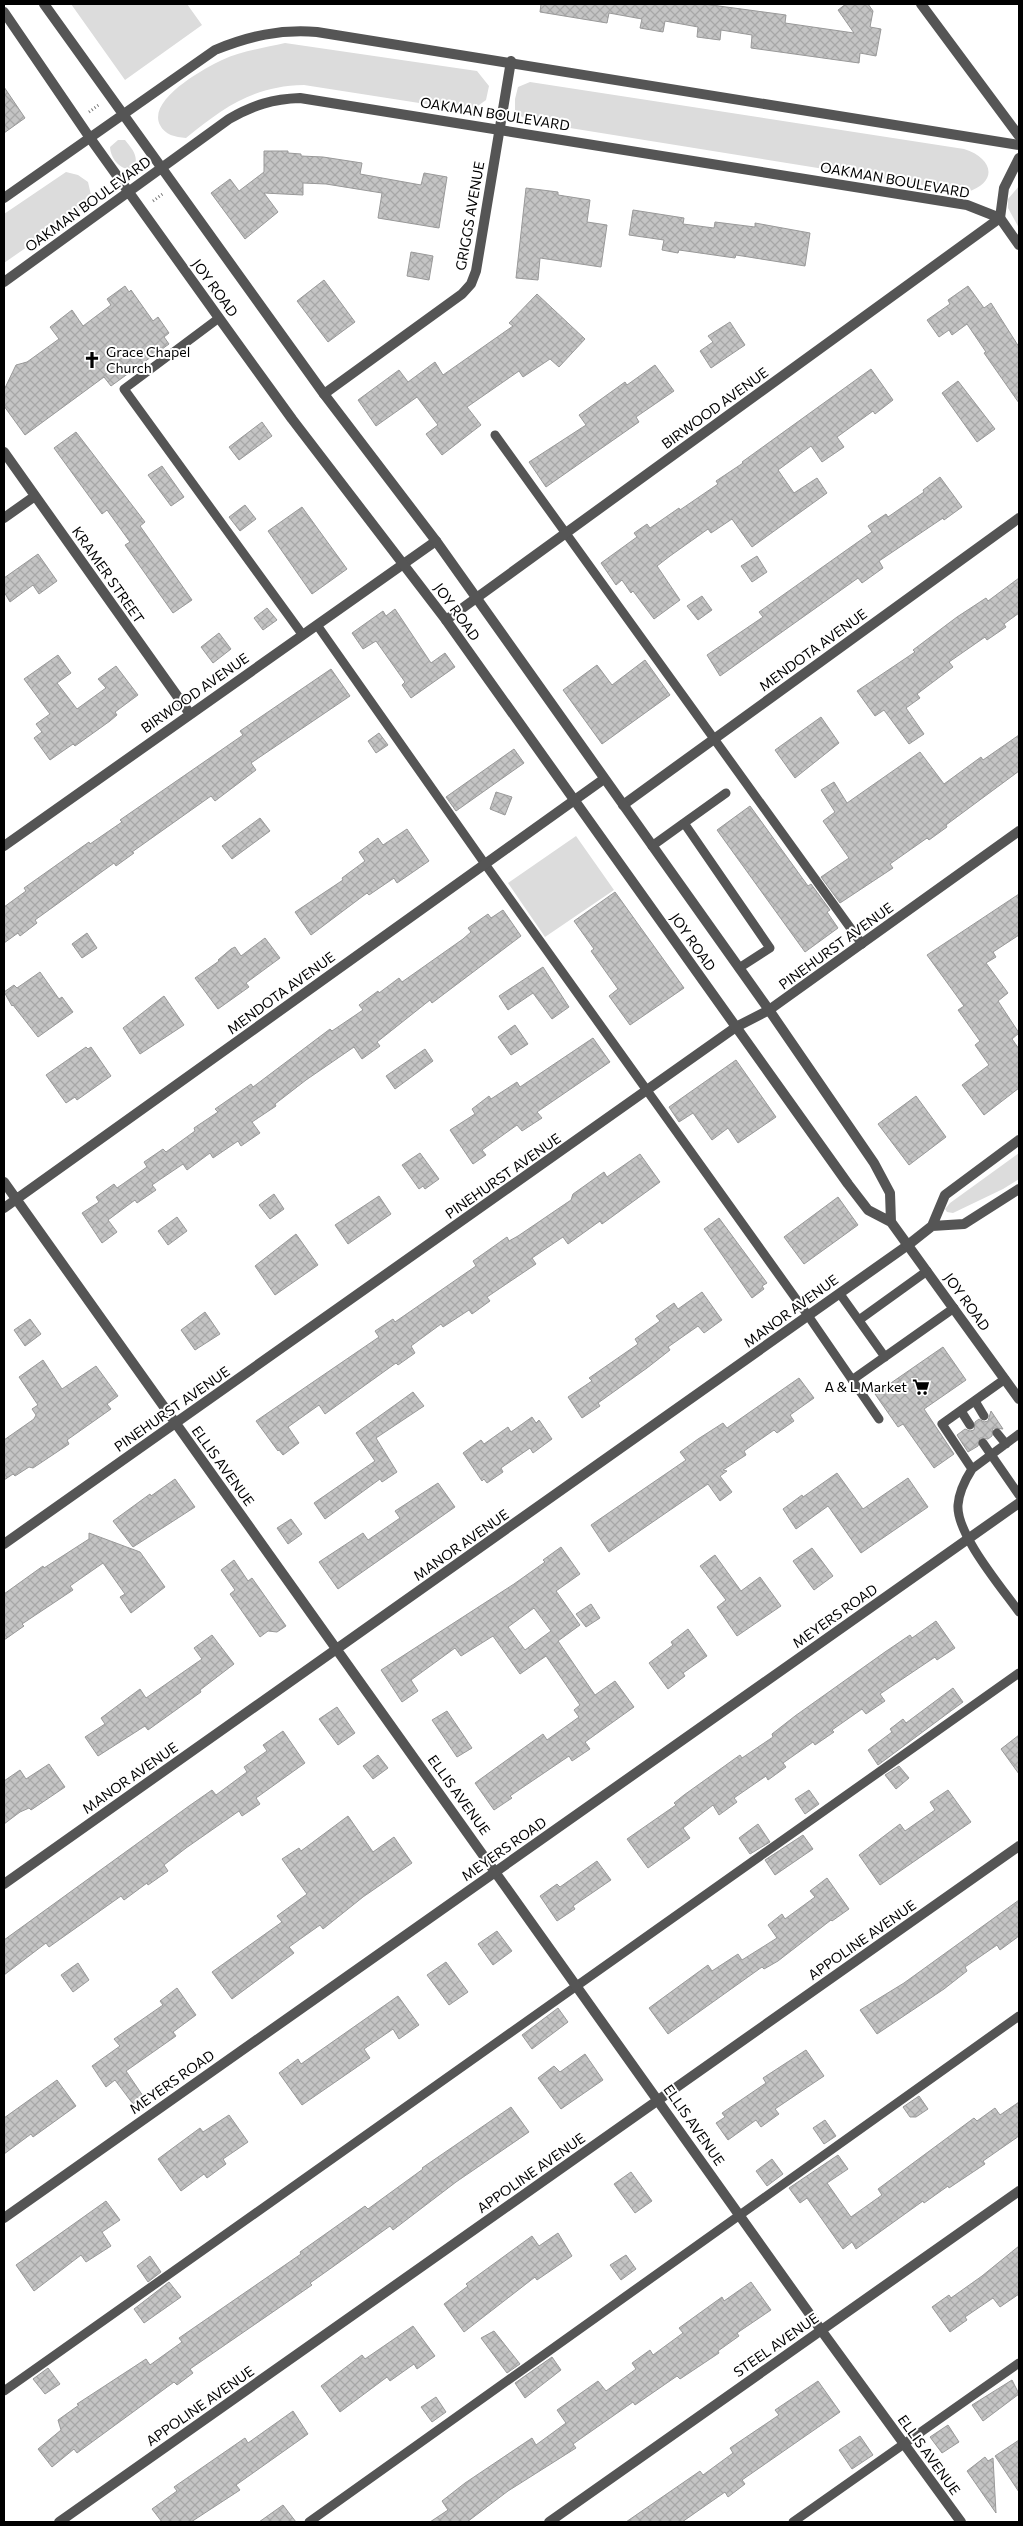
<svg xmlns="http://www.w3.org/2000/svg" width="1023" height="2526" font-family="Commissioner,sans-serif">
<style>
.grass{fill:#dcdcdc}
.building{fill:url(#building-cross-hatch);stroke:#999;fill-rule:evenodd}
.lines{fill:none;stroke-linecap:round;stroke-linejoin:round}
.path{stroke:#777;stroke-width:3;stroke-dasharray:1 2.5;stroke-linecap:butt}
.service{stroke:#555;stroke-width:9}
.minor{stroke:#555;stroke-width:10}
.tertiary{stroke:#555;stroke-width:10}
.labels{text-anchor:middle;stroke-width:4;stroke-linejoin:round;paint-order:stroke}
.street-label{font-size:14px;fill:#000;stroke:#fff}
.poi-label{font-size:14px;fill:#000;stroke:#fff;text-anchor:start}
</style>
<defs>
<pattern id="building-cross-hatch" width="8" height="8" patternUnits="userSpaceOnUse" patternTransform="scale(1.25)"><rect width="8" height="8" fill="#c4c4c4"/><path d="M0 0l8 8M0 8l8-8" fill="none" stroke="#a7a7a7"/></pattern>
</defs>
<rect width="100%" height="100%" fill="#fff"/>
<path class="grass" d="M71 4H187L202 25 125 80Z
M285 43 477 71 489 86 486 100 475 108 464 110 304 85C253 86 224 107 186 138 175 137 165 135 160 125 147 100 203 69 222 60 241 51 264 48 285 43Z
M530 82 964 149C993 158 999 182 967 192L539 123 522 117 515 110V99L518 87Z
M118 140H125C133 150 139 156 134 169 121 171 111 160 110 147Z
M66 172 78 175 88 182 91 195 83 208 4 263V214Z
M1019 186V228L1008 208V199Z
M576 836 614 890 545 937 508 883Z
M1019 1153V1179L1003 1189 953 1213 947 1212 945 1209 950 1203Z"/>
<path class="building" d="M541 4H704L786 15 785 23 854 33 838 10 846 4H868L873 11 870 27 881 29 876 56 860 53 859 63 751 48 752 35 721 30 720 40 697 37 698 27 665 21 663 32 640 28 642 19 609 13 607 23 540 12Z
M4 87 25 118 4 133Z
M264 151H288V153L301 154V156L323 157 362 163 360 174 421 185 424 173 447 177 439 228 378 218 382 193 326 184 303 183V195L264 193 278 212 245 239 211 193 230 179 239 191 264 172Z
M526 188 558 192V195L590 200 587 222 607 225 601 267 540 258 538 280 516 278Z
M633 210 684 218 683 224 714 228 715 222 755 227V223L810 233 805 266 736 255 735 258 679 250 678 253 662 250 664 240 629 235Z
M411 252 433 256 429 280 407 276Z
M324 280 355 322 328 342 297 301Z
M125 286 129 292 131 290 153 321 158 317 169 333 164 337 169 344 111 386 104 377 25 435 4 406V390L16 365 27 362 59 339 50 327 72 310 83 326 111 305 107 299Z
M968 286 984 308 991 303 1019 347V403L984 353 986 352 967 324 952 335 949 330 939 337 927 320 950 304 948 300Z
M537 294 585 339 559 367 550 359 523 377 519 371 467 407 481 425 442 455 426 434 438 425 417 397 376 426 358 400 399 370 408 382 435 362 443 375 513 326 509 323Z
M730 322 745 345 711 368 700 351 713 342 708 336Z
M655 365 674 391 636 417 639 422 546 487 529 462 586 425 579 415 625 382 627 385Z
M871 369 893 400 875 414 873 411 837 437 844 447 822 462 811 446 778 470 794 493 817 478 827 493 752 547 732 519 711 533 708 529 670 556 657 566 680 600 654 619 633 591 631 593 622 580 616 585 601 563 637 537 634 533 647 524 650 528 679 508 680 510 718 484 716 481 743 463 742 462Z
M958 381 995 429 977 442 942 393Z
M262 422 272 436 239 460 229 447Z
M76 432 145 522 140 526 192 600 173 613 125 545 130 542 107 510 102 514 54 448Z
M162 466 184 497 171 506 148 475Z
M940 477 962 507 944 520 943 518 879 561 883 568 862 583 858 578 720 676 707 655 763 617 759 612 872 532 868 526 886 514 888 517 924 492 923 490Z
M245 505 256 519 240 531 229 517Z
M302 507 347 569 312 594 268 531Z
M38 554 57 581 39 594 33 585 10 602 4 592V578Z
M757 556 767 572 752 582 741 566Z
M1019 578V613L1004 624 1006 627 987 640 985 637 949 662 953 667 917 694 920 698 906 708 924 734 909 744 884 710 875 716 857 691 915 652 913 650 957 617 986 598 988 601Z
M702 596 712 610 698 620 687 606Z
M267 608 277 620 263 630 254 618Z
M395 609 431 663 445 653 455 667 411 698 402 685 405 682 376 641 363 649 352 633 383 611 386 616Z
M219 633 231 649 213 663 201 647Z
M58 655 71 673 57 683 77 709 106 688 98 679 116 666 138 695 115 712 117 715 110 721 75 746 73 744 50 760 34 738 42 732 36 724 50 714 24 679Z
M645 660 670 695 602 744 563 690 597 665 612 685Z
M331 669 350 696 251 763 256 770 215 801 211 796 132 852 134 853 116 866 114 863 35 920 37 923 20 936 18 933 4 943V907L26 891 24 888 89 842 90 844 122 822 120 820 243 735 240 731Z
M821 717 839 743 795 778 775 750Z
M379 733 388 745 376 753 368 741Z
M1019 735V771L946 825 947 827 929 840 927 838 890 864 893 868 840 903 821 877 849 858 823 821 835 812 821 790 834 782 847 803 920 752 944 784 981 757 983 760Z
M514 749 524 763 456 811 446 797Z
M496 792 512 797 505 815 490 809Z
M750 806 808 886 811 884 830 910 827 912 838 928 805 952 717 830Z
M260 818 270 831 232 859 222 846Z
M407 829 429 861 397 883 394 878 369 895 367 893 311 935 295 912 343 880 342 878 365 861 359 852 378 838 383 845Z
M615 892 684 988 630 1025 609 996 618 989 591 951 594 949 574 921Z
M1019 894V935L993 952 996 957 986 963 1008 993 998 1001 1019 1033 1012 1039 1019 1049V1088L984 1115 962 1085 989 1065 975 1045 980 1041 958 1010 964 1006 927 955Z
M503 910 521 936 432 1003 430 1000 401 1023 377 1042 380 1046 362 1059 354 1047 306 1080 275 1104 276 1106 252 1122 260 1133 241 1146 238 1141 213 1158 210 1153 187 1170 183 1164 152 1185 156 1190 137 1203 135 1200 108 1220 117 1232 102 1243 82 1213 99 1202 96 1197 114 1184 117 1188 147 1167 144 1162 163 1149 166 1152 195 1131 194 1128 218 1112 215 1109 251 1084 253 1087 330 1029 332 1031 363 1010 359 1005 378 991 379 993 399 978 402 982 463 939 471 932 468 928 488 914 491 918Z
M87 933 97 948 82 958 72 944Z
M265 938 280 958 246 983 249 987 218 1009 195 978 219 961 218 960 231 949 235 947 241 956Z
M543 967 569 1007 552 1019 533 993 508 1010 499 996Z
M40 972 59 999 62 997 73 1012 38 1037 13 1005 12 1006 4 992 14 985 17 988Z
M164 996 184 1025 140 1054 123 1028Z
M515 1025 528 1044 511 1055 498 1037Z
M593 1038 610 1062 537 1112 542 1118 522 1131 517 1125 482 1150 486 1155 473 1164 450 1130 475 1114 472 1109 489 1096 491 1099 517 1082 520 1087Z
M86 1047 88 1049 91 1047 111 1076 77 1100 75 1097 66 1103 46 1075Z
M425 1049 433 1061 395 1089 386 1076Z
M736 1060 776 1117 738 1143 728 1128 712 1140 693 1113 679 1122 669 1107Z
M916 1096 946 1137 909 1165 878 1124Z
M420 1153 439 1179 425 1189 423 1186 419 1189 402 1165Z
M640 1154 660 1182 602 1224 600 1221 568 1244 563 1237 532 1258 536 1264 487 1297 490 1301 472 1314 469 1310 443 1327 441 1324 411 1346 415 1353 398 1365 396 1363 325 1414 319 1405 288 1427 299 1443 283 1455 279 1450 278 1451 256 1421 379 1337 375 1331 393 1319 395 1322 476 1266 473 1261 507 1237 509 1241 518 1236 571 1200 573 1194 604 1172 607 1177Z
M274 1194 284 1209 270 1219 259 1205Z
M379 1196 391 1214 348 1244 335 1225Z
M838 1197 858 1225 804 1264 784 1237Z
M177 1217 187 1231 168 1245 158 1231Z
M719 1218 767 1283 762 1286 764 1289 752 1298 704 1229Z
M296 1234 318 1265 275 1295 255 1266Z
M702 1292 722 1320 704 1333 698 1326 668 1347 670 1350 647 1368 598 1403 600 1406 582 1418 568 1397 592 1381 589 1378 638 1344 635 1339 660 1321 656 1316 674 1303 678 1309Z
M205 1312 220 1334 195 1350 181 1330Z
M30 1319 41 1334 25 1346 14 1330Z
M943 1347 966 1380 924 1409 954 1454 934 1468 903 1424 898 1427 875 1394Z
M43 1360 62 1389 96 1366 118 1396 107 1404 111 1409 67 1440 69 1444 33 1468 29 1467 15 1476 13 1474 4 1480V1440L34 1419 36 1415 32 1409 38 1405 19 1377Z
M799 1378 814 1398 790 1415 794 1421 777 1433 774 1430 744 1451 746 1455 723 1470 727 1471 720 1476 732 1492 720 1501 708 1484 609 1552 591 1525 686 1460 680 1452 698 1439 723 1423 727 1428Z
M413 1392 424 1406 376 1438 397 1472 382 1482 380 1479 325 1519 314 1503 375 1461 356 1433Z
M991 1411 1003 1429 993 1428 992 1436 988 1439 980 1438 978 1446 968 1452 957 1435 965 1429 970 1431 974 1430 975 1422 979 1419 984 1422 988 1421Z
M532 1417 536 1423 539 1420 552 1439 533 1453 530 1448 501 1468 503 1472 487 1483 484 1479 482 1481 463 1453 481 1440 484 1444 508 1427 511 1432Z
M837 1473 863 1509 908 1478 928 1507 861 1553 828 1506 796 1529 783 1509 802 1495 803 1497Z
M175 1479 195 1507 133 1547 113 1521 150 1494 151 1496Z
M438 1483 455 1507 338 1589 319 1562 363 1533 368 1540 400 1518 395 1511Z
M291 1519 302 1534 288 1544 277 1528Z
M89 1533 140 1552 165 1587 131 1613 120 1597 125 1594 103 1563 70 1586 73 1590 22 1624 24 1626 4 1640V1594L43 1566 44 1568 89 1539Z
M561 1547 580 1574 556 1591 580 1625 558 1641 595 1695 615 1681 634 1707 585 1742 590 1749 572 1761 569 1756 510 1796 512 1798 494 1810 475 1783 543 1734 547 1740 579 1717 574 1710 580 1705 546 1656 520 1674 493 1636 461 1656 455 1648 411 1680 418 1691 402 1702 381 1670 514 1584 545 1562 543 1560ZM534 1608 551 1631 525 1650 508 1627Z
M812 1548 833 1576 814 1590 793 1561Z
M715 1555 741 1591 760 1577 781 1606 737 1636 717 1607 726 1600 700 1566Z
M234 1560 248 1581 252 1578 286 1626 277 1632 268 1631 260 1637 230 1594 235 1590 221 1570Z
M591 1604 600 1618 586 1627 576 1614Z
M936 1621 955 1648 937 1660 935 1657 880 1694 885 1701 866 1714 862 1709 832 1730 834 1732 815 1745 813 1742 783 1763 786 1767 768 1780 766 1776 734 1798 737 1802 719 1815 713 1805 683 1828 690 1838 648 1868 627 1839 676 1805 674 1803 684 1795 740 1755 742 1758 773 1737 772 1734 795 1716 885 1652 910 1635 912 1638Z
M688 1629 707 1656 683 1673 685 1676 668 1689 649 1663 673 1645 671 1642Z
M212 1635 234 1664 200 1690 201 1692 148 1730 145 1726 98 1756 85 1737 105 1724 101 1718 140 1689 146 1698 202 1659 194 1648Z
M953 1688 963 1702 878 1765 868 1750 892 1732 890 1729 903 1719 906 1723Z
M337 1707 355 1733 338 1745 319 1719Z
M447 1711 472 1748 457 1757 432 1720Z
M283 1731 305 1763 256 1798 260 1804 242 1816 239 1811 186 1848 164 1865 168 1871 148 1885 147 1883 124 1900 121 1896 49 1947 46 1943 4 1975V1940L189 1806 212 1790 216 1795 247 1772 244 1767 267 1751 263 1745Z
M1019 1735V1774L1001 1749Z
M378 1755 388 1768 373 1779 363 1766Z
M49 1764 65 1787 31 1810 29 1808 20 1812 4 1824V1781L20 1770 26 1779Z
M899 1766 909 1778 896 1789 885 1775Z
M809 1790 819 1804 805 1814 795 1799Z
M948 1790 971 1822 880 1885 859 1855 900 1824 905 1831 935 1810 930 1802Z
M348 1816 373 1852 394 1837 412 1863 363 1897 323 1929 320 1925 289 1947 294 1953 232 1999 212 1972 282 1922 277 1916 307 1894 282 1859 299 1848 301 1851Z
M758 1824 770 1842 750 1854 739 1838Z
M803 1835 813 1849 775 1875 765 1860Z
M597 1861 611 1880 573 1906 575 1909 557 1921 540 1896 557 1884 560 1887Z
M827 1878 849 1909 832 1921 831 1920 778 1961 764 1969 762 1967 668 2034 649 2008 708 1965 712 1971 738 1954 742 1960 777 1938 768 1925 782 1914 785 1919 815 1897 810 1891Z
M1019 1900V1936L1000 1950 997 1945 965 1967 967 1971 944 1989 877 2034 860 2010 904 1983Z
M497 1931 512 1951 493 1965 478 1944Z
M446 1962 468 1992 449 2005 427 1975Z
M78 1963 89 1980 73 1992 61 1975Z
M177 1988 196 2015 173 2032 176 2036 126 2071 143 2096 133 2104 115 2080 106 2087 92 2066 120 2046 114 2039 163 2005 160 2001Z
M398 1996 419 2025 399 2039 393 2029 364 2049 370 2058 302 2105 279 2073 298 2059 301 2064Z
M558 2008 568 2022 532 2049 522 2035Z
M806 2050 824 2076 775 2109 779 2114 761 2127 756 2120 728 2140 716 2123 725 2117 722 2113 766 2083 763 2078Z
M585 2054 603 2080 561 2109 538 2078 554 2066 560 2072Z
M57 2080 76 2106 33 2137 31 2134 4 2154V2118Z
M919 2096 928 2109 916 2117H910L903 2107Z
M1019 2102V2136L983 2161 985 2164 949 2188 948 2186 924 2203 923 2201 856 2249 852 2242 843 2249 807 2198 800 2203 789 2188 838 2155 848 2169 827 2183 851 2217 882 2195 878 2189 974 2118 977 2121 995 2108 1000 2115Z
M511 2107 529 2132 456 2182 393 2230 390 2226 334 2266 310 2283 312 2285 190 2369 193 2373 177 2385 174 2382 77 2453 74 2449 52 2467 38 2449 61 2430 58 2420 79 2405 77 2404 146 2359 150 2365 182 2342 179 2338 301 2254 300 2252 365 2206 368 2209 423 2169 422 2168Z
M229 2115 248 2142 223 2159 226 2164 207 2178 204 2174 181 2191 158 2159 200 2128 203 2132Z
M825 2120 836 2136 824 2144 813 2128Z
M772 2159 783 2174 767 2186 756 2171Z
M631 2172 652 2201 635 2213 614 2184Z
M106 2201 120 2220 102 2232 111 2246 86 2262 81 2255 34 2291 16 2265Z
M558 2233 572 2256 537 2280 535 2277 464 2332 444 2304 468 2286 466 2284 532 2236 539 2246Z
M1019 2246V2294L1000 2307 993 2298 965 2317 967 2320 950 2332 932 2307 949 2295 951 2298 982 2276Z
M626 2255 636 2269 621 2280 610 2265Z
M150 2256 161 2272 148 2282 137 2266Z
M169 2282 181 2297 144 2323 134 2309Z
M751 2282 771 2310 737 2333 739 2336 718 2351 719 2353 680 2379 677 2376 635 2405 633 2402 573 2444 576 2448 508 2491 467 2522H430L448 2510 442 2501 465 2483 532 2438 536 2445 566 2423 557 2410 598 2381 606 2391 636 2369 632 2363 650 2350 653 2355 683 2333 679 2328 722 2297 724 2301Z
M413 2326 435 2356 417 2369 414 2364 390 2381 387 2377 340 2412 321 2386 362 2355 365 2359Z
M494 2331 520 2364 507 2373 481 2338Z
M552 2357 561 2370 525 2398 515 2383Z
M48 2368 60 2384 45 2394 33 2379Z
M1012 2380 1019 2394 983 2421 972 2405Z
M818 2381 840 2412 742 2480 745 2484 728 2497 725 2492 682 2522H626L700 2471 703 2475 733 2453 730 2448 779 2415 775 2410Z
M436 2397 446 2412 432 2422 421 2407Z
M293 2411 308 2434 236 2485 240 2490 191 2522H162L152 2509 177 2491 174 2487 245 2438 248 2443Z
M948 2425 959 2442 942 2453 930 2437Z
M860 2436 873 2455 852 2469 839 2450Z
M1019 2440V2492L995 2456Z
M985 2457 988 2461 993 2458 996 2513 967 2471Z
M283 2505 296 2522H259Z"/>
<g class="lines">
<path class="path" d="M89 112 100 104
M153 201 164 193"/>
<path class="service" d="M219 318 124 389 302 634
M495 435 862 944
M317 625 485 864 809 1317 879 1419
M684 823 726 793
M652 846 684 823 770 948 739 968
M840 1294 885 1357
M859 1320 927 1271
M1005 1379 942 1424 972 1469C965 1480 959 1492 958 1505 956 1534 1002 1588 1019 1612
M852 1380 954 1308
M975 1401 984 1416
M961 1411 970 1425
M997 1433 1006 1444
M983 1443 1019 1495
M972 1469 1019 1434
M4 2391 1019 1673
M309 2522 1019 2016
M793 2522 1019 2363"/>
<path class="minor" d="M921 4 1019 136
M324 394 462 294 471 284 476 271 511 61
M4 452 190 714
M4 518 35 496
M446 620 1000 218 1004 188 1019 158
M623 805 1019 518
M4 846 436 541
M4 1182 821 2330 961 2522
M4 1208 604 779
M932 1226 964 1224 1019 1189
M4 1544 736 1027 769 1010 1019 831
M4 1884 908 1245 932 1226 945 1195 1019 1140
M59 2522 1019 1846
M549 2522 1019 2191"/>
<path class="tertiary" d="M44 4 324 394 436 541 769 1010 874 1163 890 1193 891 1222
M4 12 90 138 219 318 292 419 446 620 848 1184 868 1210 891 1222 1019 1399
M4 198 215 50C249 36 280 29 317 32L1019 145
M4 282 229 119C253 105 273 99 300 98L967 205 1000 218 1019 245
M4 2218 1019 1503"/>
</g>
<defs>
<g id="church-bare" transform="scale(1.35)"><path d="M-1.2-6h2.4v3.5h3.3v2.4h-3.3V6h-2.4V-.1h-3.3v-2.4h3.3Z" fill="#000" stroke="#fff" stroke-width="2.5" paint-order="stroke"/></g>
<g id="supermarket-bare" transform="scale(1.35)"><path d="M-6-5.5h2.5l.6 2H6L4.5 2H-2.5L-4.4-4H-6ZM-1.5 3.2a1.3 1.3 0 1 0 .1 0ZM3 3.2a1.3 1.3 0 1 0 .1 0Z" fill="#000" stroke="#fff" stroke-width="2.5" paint-order="stroke"/></g>
</defs>
<g fill-rule="evenodd">
<use href="#church-bare" x="92" y="360"/>
<use href="#supermarket-bare" x="921" y="1387"/>
</g>
<g class="labels">
<g class="street-label">
<text transform="translate(495 114) rotate(9)" y="5">OAKMAN BOULEVARD</text>
<text transform="translate(895 180) rotate(10)" y="5">OAKMAN BOULEVARD</text>
<text transform="translate(88 204) rotate(-36)" y="5">OAKMAN BOULEVARD</text>
<text transform="translate(470 216) rotate(-80)" y="5">GRIGGS AVENUE</text>
<text transform="translate(215 288) rotate(54)" y="5">JOY ROAD</text>
<text transform="translate(715 408) rotate(-36)" y="5">BIRWOOD AVENUE</text>
<text transform="translate(108 575) rotate(55)" y="5">KRAMER STREET</text>
<text transform="translate(457 612) rotate(54)" y="5">JOY ROAD</text>
<text transform="translate(813 650) rotate(-36)" y="5">MENDOTA AVENUE</text>
<text transform="translate(195 693) rotate(-35)" y="5">BIRWOOD AVENUE</text>
<text transform="translate(693 942) rotate(55)" y="5">JOY ROAD</text>
<text transform="translate(836 946) rotate(-36)" y="5">PINEHURST AVENUE</text>
<text transform="translate(281 993) rotate(-36)" y="5">MENDOTA AVENUE</text>
<text transform="translate(503 1176) rotate(-35)" y="5">PINEHURST AVENUE</text>
<text transform="translate(967 1302) rotate(54)" y="5">JOY ROAD</text>
<text transform="translate(791 1311) rotate(-36)" y="5">MANOR AVENUE</text>
<text transform="translate(172 1409) rotate(-35)" y="5">PINEHURST AVENUE</text>
<text transform="translate(223 1466) rotate(54)" y="5">ELLIS AVENUE</text>
<text transform="translate(461 1545) rotate(-35)" y="5">MANOR AVENUE</text>
<text transform="translate(835 1616) rotate(-35)" y="5">MEYERS ROAD</text>
<text transform="translate(130 1778) rotate(-35)" y="5">MANOR AVENUE</text>
<text transform="translate(459 1795) rotate(54)" y="5">ELLIS AVENUE</text>
<text transform="translate(504 1849) rotate(-35)" y="5">MEYERS ROAD</text>
<text transform="translate(862 1940) rotate(-35)" y="5">APPOLINE AVENUE</text>
<text transform="translate(172 2082) rotate(-35)" y="5">MEYERS ROAD</text>
<text transform="translate(694 2125) rotate(55)" y="5">ELLIS AVENUE</text>
<text transform="translate(531 2173) rotate(-35)" y="5">APPOLINE AVENUE</text>
<text transform="translate(776 2345) rotate(-35)" y="5">STEEL AVENUE</text>
<text transform="translate(200 2406) rotate(-35)" y="5">APPOLINE AVENUE</text>
<text transform="translate(929 2455) rotate(54)" y="5">ELLIS AVENUE</text>
</g>
<g class="poi-label">
<text x="106" y="357">Grace Chapel<tspan x="106" dy="16">Church</tspan></text>
<text x="907" y="1392" text-anchor="end">A &amp; L Market</text>
</g>
</g>
<rect width="1023" height="2526" fill="none" stroke="#000000" stroke-width="10"/>
</svg>
